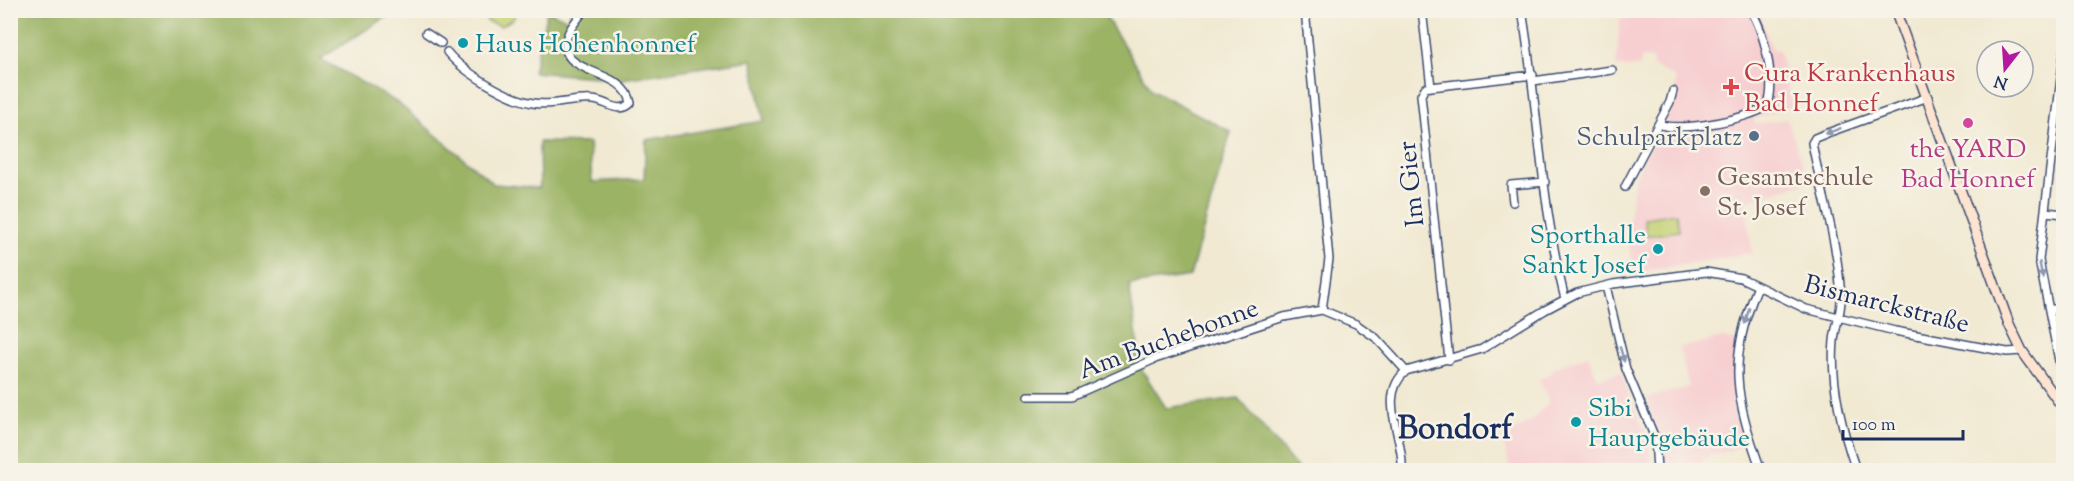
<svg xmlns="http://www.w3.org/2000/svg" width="2074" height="481" font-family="'Sorts Mill Goudy',serif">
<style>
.built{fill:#f7cfd1}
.green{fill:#c4d173;stroke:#708068;stroke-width:1.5}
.forest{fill:#9bb365;stroke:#5b7162;stroke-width:1.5}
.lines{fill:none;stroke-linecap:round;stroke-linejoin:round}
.minor-casing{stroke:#3b4b6f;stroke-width:10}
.secondary-casing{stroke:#3b4b6f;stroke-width:12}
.minor{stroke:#fff;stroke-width:7}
.secondary{stroke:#fde4d0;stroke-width:9}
.oneway{fill:#8d97ae}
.culture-dot{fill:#0f9aa8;stroke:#f7f3e8;stroke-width:2}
.health-dot{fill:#e0444e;stroke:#f7f3e8;stroke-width:2}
.hotel-dot{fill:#d1479c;stroke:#f7f3e8;stroke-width:2}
.service-dot{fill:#5c6f8a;stroke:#f7f3e8;stroke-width:2}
.education-dot{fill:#8d6e63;stroke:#f7f3e8;stroke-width:2}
.labels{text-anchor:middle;stroke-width:5;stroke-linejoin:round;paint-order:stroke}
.culture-label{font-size:26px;fill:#0d838f;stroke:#f7f3e8;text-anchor:start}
.health-label{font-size:26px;fill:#be3a42;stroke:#f7f3e8;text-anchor:start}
.service-label{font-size:26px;fill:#4e5e75;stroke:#f7f3e8;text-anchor:end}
.hotel-label{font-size:26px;fill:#b23c85;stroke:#f7f3e8}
.education-label{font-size:26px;fill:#785e54;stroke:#f7f3e8;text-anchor:start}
.street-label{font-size:26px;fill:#1b2f5e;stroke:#f7f3e8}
.district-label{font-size:32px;font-weight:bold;fill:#1b2f5e;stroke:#f7f3e8}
</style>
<rect width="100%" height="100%" fill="#f7f3e8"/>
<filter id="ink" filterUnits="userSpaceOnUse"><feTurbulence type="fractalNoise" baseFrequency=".0167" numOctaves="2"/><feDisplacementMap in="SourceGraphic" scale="12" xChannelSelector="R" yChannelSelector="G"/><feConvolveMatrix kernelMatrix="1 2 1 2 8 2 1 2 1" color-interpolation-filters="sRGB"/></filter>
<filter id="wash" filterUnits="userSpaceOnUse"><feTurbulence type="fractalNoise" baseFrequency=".008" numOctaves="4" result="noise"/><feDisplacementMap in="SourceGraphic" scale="24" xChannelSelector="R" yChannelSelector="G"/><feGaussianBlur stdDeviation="1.35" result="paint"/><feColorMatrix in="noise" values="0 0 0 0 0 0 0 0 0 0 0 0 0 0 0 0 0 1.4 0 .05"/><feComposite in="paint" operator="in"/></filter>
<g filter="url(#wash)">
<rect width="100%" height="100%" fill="#f1e9d2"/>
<path class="built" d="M1632 11H1758L1772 49 1779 50 1792 107 1754 118 1755 124 1787 119 1809 182 1745 201 1752 253 1634 273 1627 234 1635 177 1670 112 1675 96V78L1653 66 1652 59 1641 58 1640 67H1616L1620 18 1631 19Z
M1722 338 1739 341 1735 399 1748 444 1703 459V463L1662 468 1661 445 1647 398 1689 387 1679 348Z
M1588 355 1597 379 1621 372 1629 396 1648 437 1652 470H1511L1502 439 1532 420 1549 402 1539 379 1553 372 1552 369Z"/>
<path class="green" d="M482 11V10L517 11 513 19 501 26 488 22Z
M1676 213 1679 231 1647 236 1644 218Z"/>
<path class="forest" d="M572 10 1102 11 1152 90 1231 132 1190 276 1129 285 1142 370 1166 408 1238 398 1299 470H11L10 11H392L394 12 320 59 398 103 494 184 540 188 539 142 589 143 592 182 644 179 646 140 764 121 752 60 622 79 533 72 547 11 567 19Z"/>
</g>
<g filter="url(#ink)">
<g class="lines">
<g class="minor-casing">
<path id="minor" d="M1305 10 1329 259 1322 310
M1422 10 1431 87
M1522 10C1538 106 1541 205 1565 299
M426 33 441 43
M447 52C463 72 508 99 533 103 553 107 573 98 593 100 606 101 620 115 631 103 625 66 551 77 568 34 571 26 579 18 584 10
M1533 81 1612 70
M1659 124C1678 133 1750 119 1767 106 1777 86 1764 27 1750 10
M1625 187 1670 102 1673 91
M1513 202 1511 185 1545 182
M2046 212 2064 214
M1606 286 1626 369 1655 438 1657 470
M1758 286C1727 361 1735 397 1761 470
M2049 309H2064
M1322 310 1356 324 1376 338 1406 371
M1449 360 1421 95 1425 88 1431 87 1533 75
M1406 371 1482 349 1545 310 1577 293 1613 284 1706 272 1741 278 1806 309 1895 331 2007 352 2022 351
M1028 396H1072L1155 359 1284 317 1322 310
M2056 397 2062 388 2063 381 2039 260 2064 53
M1402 470C1405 439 1376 397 1406 371
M1856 470C1842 430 1830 384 1834 341 1835 328 1841 313 1841 300 1839 247 1822 195 1812 143L1815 138 1830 132 1928 97"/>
</g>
<g class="secondary-casing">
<path id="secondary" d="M1895 10 2009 324 2022 351 2064 409"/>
</g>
<use href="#minor" class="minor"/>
<use href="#secondary" class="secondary"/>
</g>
<defs><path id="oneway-solid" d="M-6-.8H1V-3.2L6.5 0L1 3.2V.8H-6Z" transform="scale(1.5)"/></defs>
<g class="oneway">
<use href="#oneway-solid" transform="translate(1833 131) rotate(160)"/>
<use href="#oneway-solid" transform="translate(2041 270) rotate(79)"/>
<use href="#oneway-solid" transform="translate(1747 316) rotate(106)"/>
<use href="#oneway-solid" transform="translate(1622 354) rotate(74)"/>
</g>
</g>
<g class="culture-dot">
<circle cx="463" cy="43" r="6"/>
<circle cx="1658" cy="249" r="6"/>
<circle cx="1576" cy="422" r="6"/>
</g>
<path class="health-dot" d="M1728 78h6v6h6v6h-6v6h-6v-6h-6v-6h6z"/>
<circle class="hotel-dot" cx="1968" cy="123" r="6"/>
<circle class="service-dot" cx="1754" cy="136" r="6"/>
<circle class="education-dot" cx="1705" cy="191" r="6"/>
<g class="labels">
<g class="culture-label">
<text x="475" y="52">Haus Hohenhonnef</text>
<text x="1646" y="243" text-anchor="end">Sporthalle<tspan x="1646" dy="30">Sankt Josef</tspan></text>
<text x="1588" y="416">Sibi<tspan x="1588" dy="30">Hauptgebäude</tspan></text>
</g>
<g class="health-label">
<text x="1744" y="81">Cura Krankenhaus<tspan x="1744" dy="30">Bad Honnef</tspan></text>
</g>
<g class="service-label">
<text x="1742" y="145">Schulparkplatz</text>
</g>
<g class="hotel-label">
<text x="1968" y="157">the YARD<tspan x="1968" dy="30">Bad Honnef</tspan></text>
</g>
<g class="education-label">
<text x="1717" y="185">Gesamtschule<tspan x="1717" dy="30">St. Josef</tspan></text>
</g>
<g class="street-label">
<text transform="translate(1410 184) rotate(-96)" y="9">Im Gier</text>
<text transform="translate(1887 303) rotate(14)" y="9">Bismarckstraße</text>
<text transform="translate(1168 338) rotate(-20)" y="9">Am Buchebonne</text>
</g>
<g class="district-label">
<text x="1455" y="438">Bondorf</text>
</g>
</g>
<rect width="2074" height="481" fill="none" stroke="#f7f3e8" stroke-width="36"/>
<g transform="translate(2005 69) rotate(197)"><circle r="28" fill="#f7f3e8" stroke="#9fa5b1" stroke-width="1.5"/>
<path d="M0-4.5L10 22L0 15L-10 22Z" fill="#b5179e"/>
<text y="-9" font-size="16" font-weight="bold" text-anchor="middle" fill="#1b2f5e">N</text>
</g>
<path d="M1843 430v9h120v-9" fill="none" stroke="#1b2f5e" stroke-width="3"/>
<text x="1852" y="430" font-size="18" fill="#1b2f5e" stroke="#f7f3e8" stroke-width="4.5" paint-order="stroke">100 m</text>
</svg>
